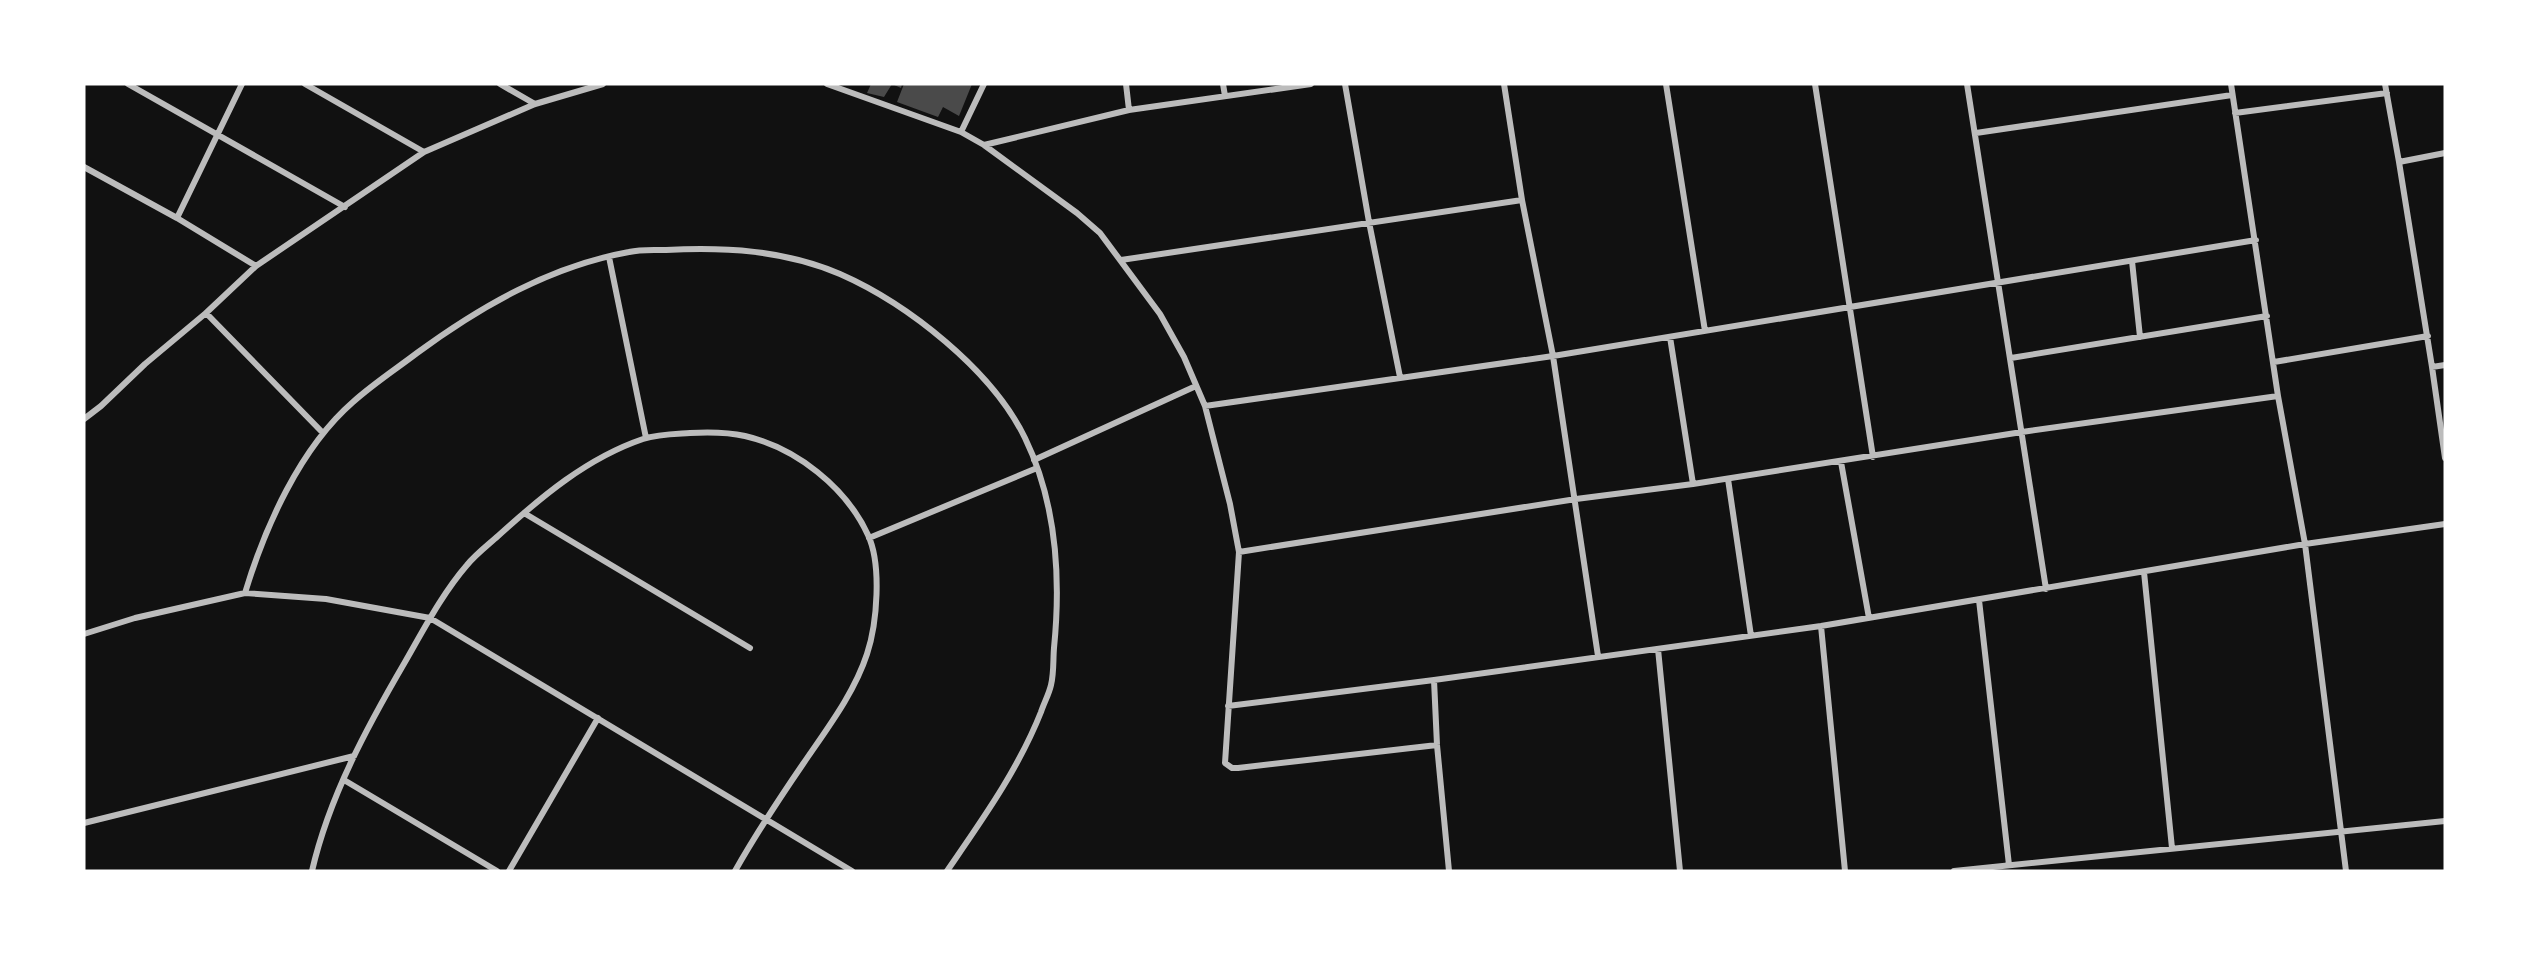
<svg xmlns="http://www.w3.org/2000/svg" width="2529" height="955" font-family="Montserrat,sans-serif">
<style>
.building{fill:#4a4a4a}
.lines{fill:none;stroke-linecap:round;stroke-linejoin:round}
.minor{stroke:#bcbcbc;stroke-width:6}
</style>
<rect width="100%" height="100%" fill="#111"/>
<path class="building" d="M871 84H902L901 88 892 84 884 97 867 93Z
M904 84H972L959 116 943 107 938 117 897 102Z"/>
<g class="lines">
<path class="minor" d="M128 84 345 207
M305 84 424 152
M500 84 535 104
M827 84 961 132 984 145 1077 213 1100 233 1160 314 1184 357 1205 406 1230 504 1239 552 1225 763 1232 768H1238L1437 745
M1126 84 1129 110
M1223 84 1225 96
M1345 84 1369 222 1400 377
M1504 84 1522 200 1553 356 1598 656
M1666 84 1705 331
M1815 84 1873 457
M1967 84 2046 589
M2231 84 2278 396 2305 544 2346 871
M2385 84 2399 162 2445 153
M2235 113 2387 93
M961 132 984 84
M1976 133 2232 95
M984 145 1129 110 1311 84
M2399 162 2432 367 2445 365
M84 167 177 218 256 266
M177 218 242 84
M609 257 646 438
M1121 260 1522 200
M2132 261 2140 337
M206 313 323 433
M1670 337 1693 484
M2011 358 2267 316
M2274 362 2428 336
M2432 367 2445 458
M1205 406 1553 356 2256 240
M84 419 101 406 145 364 206 313 256 266 424 152 535 104 603 84
M1034 460 1196 386
M1841 462 1869 618
M1728 479 1751 636
M524 513 750 648
M869 538 1037 468
M1239 552 1576 499 1693 484 2022 432 2278 396
M2144 572 2172 848
M245 593C265 527 300 448 353 402 373 384 396 369 417 353 481 306 551 266 629 252 641 249 654 250 666 250 724 247 785 250 840 274 908 304 992 370 1025 438 1056 502 1061 578 1054 648 1053 660 1054 673 1051 685 1049 694 1044 703 1041 712 1018 770 982 820 947 871
M1979 600 2009 865
M1821 626 1845 871
M84 634 135 618 245 593 326 599 430 618 852 871
M1658 649 1680 871
M1434 680 1437 745 1449 871
M1228 706 1434 680 1821 626 2305 544 2445 524
M344 780 497 871
M84 823 354 756
M312 871C329 797 367 727 405 662 424 629 442 594 467 565 476 554 488 545 498 536 541 497 587 458 643 439 658 434 674 434 690 433 708 432 727 432 745 436 796 448 846 487 868 535 882 565 877 624 867 654 854 694 826 730 803 764 779 799 756 834 735 871
M509 871 598 718
M1954 871 2445 821"/>
</g>
<rect width="2529" height="955" fill="none" stroke="#ffffff" stroke-width="171"/>
</svg>
